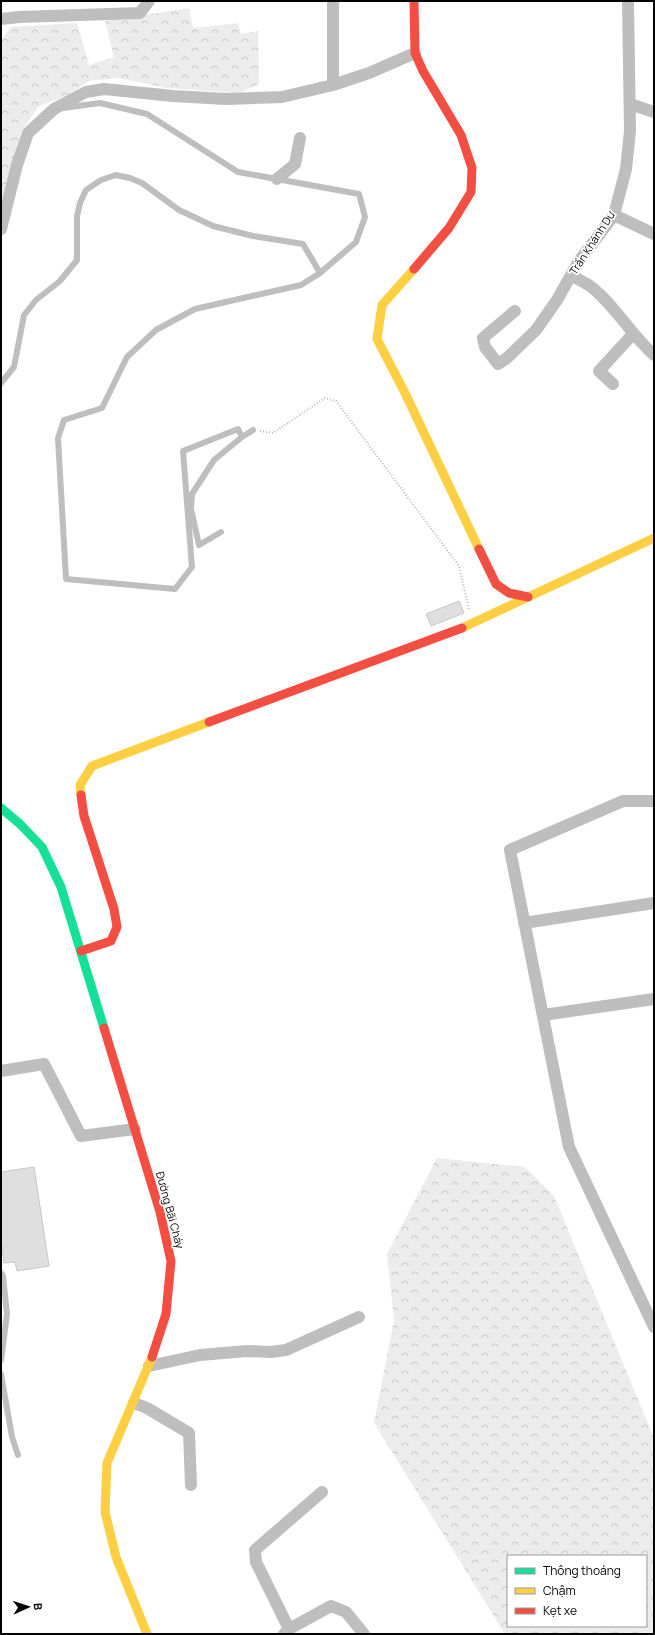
<svg xmlns="http://www.w3.org/2000/svg" width="655" height="1635" font-family="Manrope,sans-serif">
<style>
.forest{fill:url(#forest-crowns);fill-rule:evenodd}
.building{fill:#dfdfdf;stroke:#c7c7c7}
.lines{fill:none;stroke-linecap:round;stroke-linejoin:round}
.path{stroke:#b9b9b9;stroke-width:2;stroke-dasharray:1 2;stroke-linecap:butt}
.lane{stroke:#bebebe;stroke-width:6}
.street{stroke:#bebebe;stroke-width:12}
.fast{stroke:#16e098;stroke-width:9}
.slow{stroke:#ffcf43;stroke-width:9}
.jam{stroke:#f24e42;stroke-width:9}
.labels{text-anchor:middle;stroke-width:3.5;stroke-linejoin:round;paint-order:stroke}
.street-label{font-size:11px;fill:#000;stroke:#fff}
</style>
<defs>
<pattern id="forest-crowns" width="20" height="18" patternUnits="userSpaceOnUse"><rect width="20" height="18" fill="#ececec"/><path d="M2 6a3 3 0 1 1 6 0M12 15a3 3 0 1 1 6 0" fill="none" stroke="#c9c9c9"/></pattern>
</defs>
<rect width="100%" height="100%" fill="#fff"/>
<path class="forest" d="M189 8 193 28 238 23 241 34 258 31 259 84 239 93 167 88 118 78 89 81 68 95 39 106 21 132 1 205V40L11 27 77 23 89 65 114 57 105 21Z
M437 1158 525 1167 554 1196 654 1438V1634H505L374 1423 394 1320 387 1254ZM508 1556H646V1626H508Z"/>
<path class="building" d="M459 601 464 613 431 626 426 614Z
M34 1167 49 1266 17 1271 15 1262 4 1263 1 1241V1172Z"/>
<g class="lines">
<path class="path" d="M260 431 273 433 325 398 336 401 459 566 469 610"/>
<path class="lane" d="M63 108 100 103 147 114 238 172 359 194 365 217 356 242 320 273 301 285 195 309 156 330 127 357 102 408 64 420 58 438 66 579 175 589 192 567 183 451 238 429 242 437 253 430
M1 383 14 367 24 315 36 300 60 281 77 260V216L80 203 86 190 101 180 116 175 130 178 142 183 179 210 213 226 253 236 303 244 320 273
M221 532 199 545 191 509 192 494 214 460 242 437
M1 1273 3 1276 7 1314 1 1360
M1 1374 12 1437 18 1455"/>
<path class="street" d="M1 19 19 17 140 13 149 1
M333 85V1
M630 104 654 112
M277 179 295 164 300 138
M614 215 654 234
M1 229 17 165 28 133 54 109 86 92 104 89 173 96 226 99 282 97 333 85 369 73 415 53
M571 275C577 279 584 282 590 286 614 304 631 335 654 355
M515 311 483 338 485 347 498 364 507 358 536 330 557 300 579 261 614 215 626 169 630 131 628 1
M613 384 599 371 633 334
M654 801H623L510 850 569 1147 654 1327
M524 923 654 903
M543 1015 654 999
M1 1071 44 1064 81 1136 135 1129
M149 1366 200 1355 247 1351 271 1352 286 1350 359 1317
M134 1403 147 1408 189 1433 191 1485
M289 1629 256 1562 255 1550 322 1492
M284 1634 289 1629 331 1606 346 1612 364 1634"/>
<path class="fast" d="M1 808 20 824 42 847 61 887 104 1028"/>
<path class="slow" d="M414 269 382 305 377 339 405 393 479 549
M462 628 654 538
M81 795 80 785 92 766 209 722
M147 1634 116 1557 105 1512 107 1463 152 1357"/>
<path class="jam" d="M414 269 449 228 471 192 472 168 461 135 423 71 415 53 414 1
M479 549 496 584 509 593 528 597
M209 722 462 628
M81 951 111 941 117 927 114 909 84 816 81 795
M104 1028 160 1212 171 1261 166 1314 152 1357"/>
</g>
<g class="labels">
<g class="street-label">
<text transform="translate(592 243) rotate(-57)" y="4">Trần Khánh Dư</text>
<text transform="translate(170 1210) rotate(75)" y="4">Đường Bãi Cháy</text>
</g>
</g>
<rect width="655" height="1635" fill="none" stroke="#000000" stroke-width="4"/>
<rect x="507" y="1555" width="140" height="72" fill="#ffffff" stroke="#999999"/>
<rect x="515" y="1568" width="20" height="6" fill="#16e098" stroke="#999999"/>
<text x="543" y="1575" font-size="12" fill="#000000">Thông thoáng</text>
<rect x="515" y="1588" width="20" height="6" fill="#ffcf43" stroke="#999999"/>
<text x="543" y="1595" font-size="12" fill="#000000">Chậm</text>
<rect x="515" y="1608" width="20" height="6" fill="#f24e42" stroke="#999999"/>
<text x="543" y="1615" font-size="12" fill="#000000">Kẹt xe</text>
<g transform="translate(28 1607) rotate(87)" stroke="#ffffff" stroke-width="3" paint-order="stroke">
<path d="M0-3L7 15L0 10L-7 15Z" fill="#000000"/>
<text y="-6" font-size="11" font-weight="bold" text-anchor="middle" fill="#000000">B</text>
</g>
</svg>
